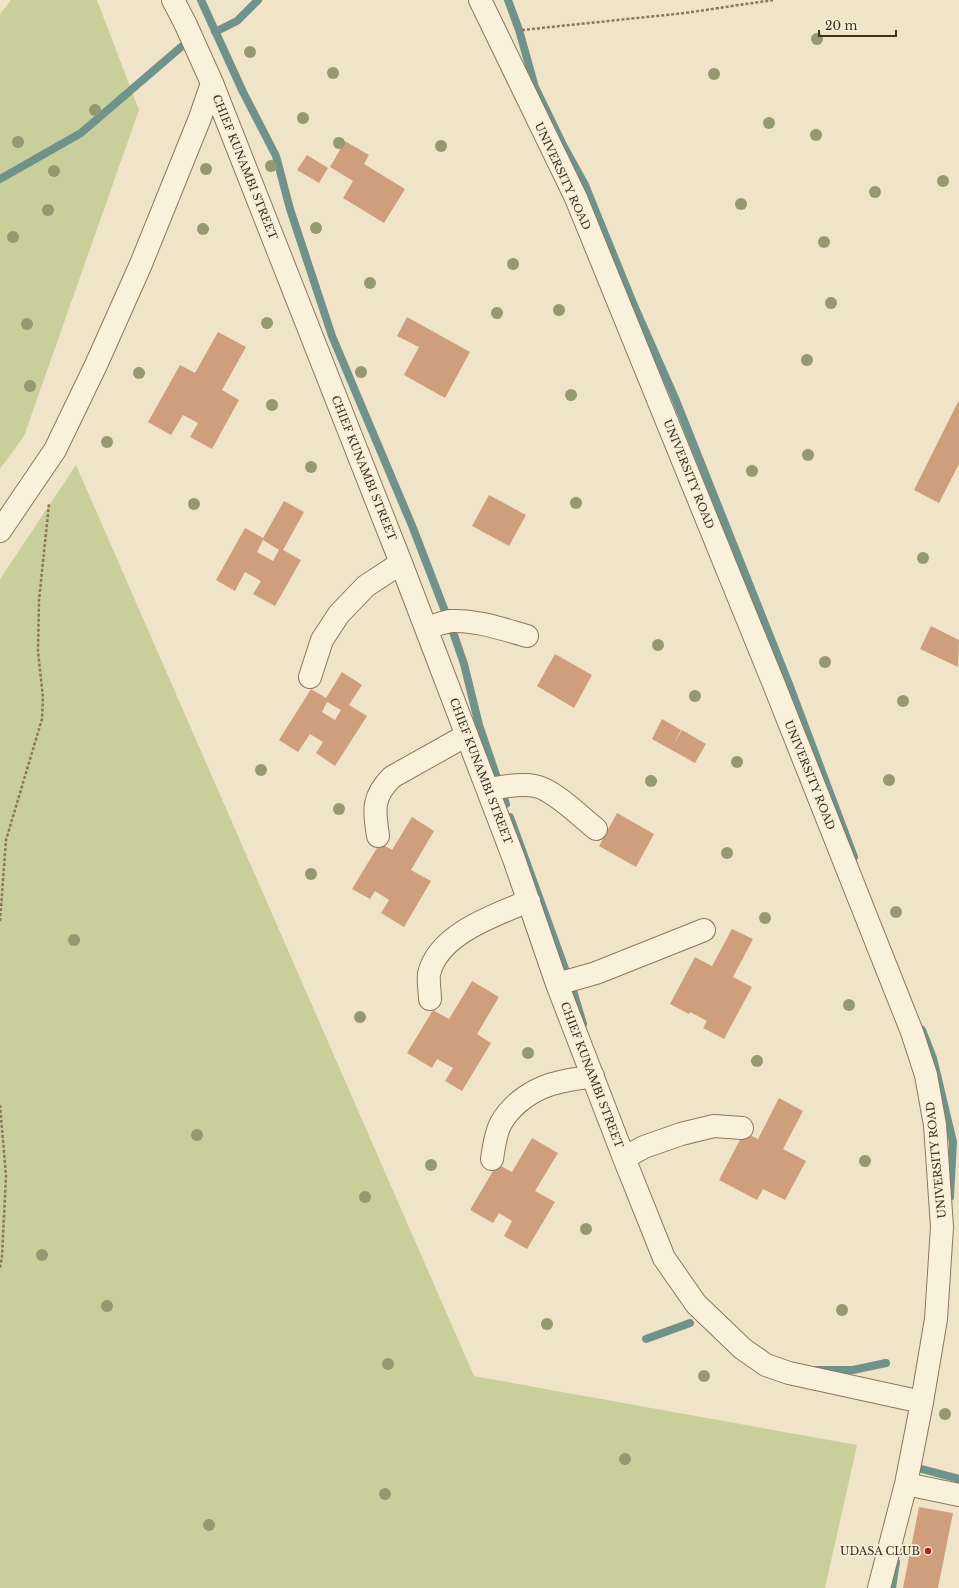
<svg xmlns="http://www.w3.org/2000/svg" width="959" height="1588" font-family="'Libre Baskerville',serif">
<style>
.green{fill:#c9cf9b}
.lines{fill:none;stroke-linecap:round;stroke-linejoin:round}
.stream{stroke:#6f938a;stroke-width:8}
.building{fill:#cf9f7d;fill-rule:evenodd}
.minor-casing{stroke:#8d765c;stroke-width:24}
.path{stroke:#8d765c;stroke-width:2.5;stroke-dasharray:3 2;stroke-linecap:butt}
.minor{stroke:#faf1dc;stroke-width:22}
.tree{fill:#96986f}
.poi-dot{fill:#9e2a2b;stroke:#f7eed8;stroke-width:1.5}
.labels{text-anchor:middle;stroke-width:3.5;stroke-linejoin:round;paint-order:stroke}
.street-label{font-size:11px;fill:#3d2e20;stroke:#f7eed8}
.poi-label{font-size:11px;fill:#3d2e20;stroke:#f7eed8;text-anchor:end}
</style>
<rect width="100%" height="100%" fill="#f0e4c8"/>
<path class="green" d="M11 0H97L139 110 24 436 0 469V14Z
M76 465 474 1376 857 1445 825 1588H0V579Z"/>
<g class="lines">
<path class="stream" d="M201 0 243 92 276 156 290 209 332 336 413 528 453 632 464 664 479 725 506 804
M508 0 519 30 535 87 563 145 585 185 633 303 675 398 789 684 854 857
M215 32 237 21 258 0
M0 179 81 133 181 47
M510 817 567 974
M571 984 583 1024
M922 1030 933 1058 953 1142 950 1197
M646 1339 690 1323
M816 1370H853L886 1363
M914 1467 959 1479
M892 1588 896 1562"/>
</g>
<path class="building" d="M345 141 369 155 364 164 405 189 384 223 343 198 353 181 330 167Z
M307 155 328 168 319 183 297 170Z
M407 317 470 352 445 398 404 375 419 347 397 336Z
M218 332 246 347 222 390 239 400 212 449 190 437 198 423 183 415 171 435 148 422 180 365 195 373Z
M959 400V464L939 503 914 490Z
M489 495 526 515 509 546 472 526Z
M284 501 304 512 283 550 301 560 275 606 253 594 261 581 245 572 235 591 216 580 245 528 263 538ZM263 540 279 550 273 561 257 552Z
M931 626 959 640 958 667 920 649Z
M555 654 592 675 574 708 537 686Z
M342 672 362 685 349 705 367 716 335 766 316 753 323 742 310 734 298 752 279 740 311 689 326 698ZM327 702 341 710 335 720 322 712Z
M662 719 681 730 673 745 682 730 706 744 695 763 652 739Z
M617 813 654 834 636 867 599 846Z
M412 817 434 831 411 870 431 881 404 927 381 913 389 900 375 891 370 899 352 889 380 843 392 850Z
M732 929 753 939 733 977 752 987 724 1039 703 1028 707 1021 690 1012 689 1014 670 1004 695 957 712 966Z
M472 981 499 997 477 1034 491 1043 462 1091 445 1081 453 1068 437 1059 432 1068 407 1053 433 1010 449 1019Z
M779 1098 803 1111 783 1149 806 1161 785 1200 763 1189 757 1200 719 1180 744 1132 758 1139Z
M532 1138 558 1153 535 1191 555 1202 527 1249 504 1236 512 1221 499 1213 493 1223 470 1210 497 1164 512 1172Z
M919 1507 953 1513 938 1588H903Z"/>
<g class="lines">
<g class="minor-casing">
<path id="minor" d="M173 0 185 23 212 83 401 563 514 859 557 984 624 1158 664 1258 696 1304 743 1349 766 1365 789 1373 922 1402
M480 0 576 198 773 682 912 1032 926 1075 935 1125 942 1227 936 1319 922 1402 906 1484 879 1588
M0 531 55 450 96 365 141 264 200 118 212 83
M426 628C434 626 443 622 451 621 477 620 502 629 527 636
M310 677 322 640 339 614 366 586 401 563
M488 789C503 787 520 783 535 786 553 789 581 817 596 829
M378 836C374 809 372 797 392 777L467 735
M557 984 596 973 704 930
M430 999C430 992 428 982 429 974 438 934 495 915 529 901
M624 1158 644 1147 681 1134 714 1126 742 1128
M492 1159C494 1147 495 1134 501 1123 513 1102 536 1087 560 1082 571 1079 582 1078 593 1076
M906 1484 959 1495"/>
</g>
<path class="path" d="M522 30 685 13 773 0
M0 921 6 840 42 719 43 698 38 651 39 600 49 504
M0 1105 6 1176 2 1256 0 1268"/>
<use href="#minor" class="minor"/>
</g>
<g class="tree">
<circle cx="817" cy="39" r="6"/>
<circle cx="250" cy="52" r="6"/>
<circle cx="333" cy="73" r="6"/>
<circle cx="714" cy="74" r="6"/>
<circle cx="95" cy="110" r="6"/>
<circle cx="303" cy="118" r="6"/>
<circle cx="769" cy="123" r="6"/>
<circle cx="816" cy="135" r="6"/>
<circle cx="18" cy="142" r="6"/>
<circle cx="339" cy="143" r="6"/>
<circle cx="441" cy="146" r="6"/>
<circle cx="271" cy="166" r="6"/>
<circle cx="206" cy="169" r="6"/>
<circle cx="54" cy="171" r="6"/>
<circle cx="943" cy="181" r="6"/>
<circle cx="875" cy="192" r="6"/>
<circle cx="741" cy="204" r="6"/>
<circle cx="48" cy="210" r="6"/>
<circle cx="316" cy="228" r="6"/>
<circle cx="203" cy="229" r="6"/>
<circle cx="13" cy="237" r="6"/>
<circle cx="824" cy="242" r="6"/>
<circle cx="513" cy="264" r="6"/>
<circle cx="370" cy="283" r="6"/>
<circle cx="831" cy="303" r="6"/>
<circle cx="559" cy="310" r="6"/>
<circle cx="497" cy="313" r="6"/>
<circle cx="267" cy="323" r="6"/>
<circle cx="27" cy="324" r="6"/>
<circle cx="807" cy="360" r="6"/>
<circle cx="361" cy="372" r="6"/>
<circle cx="139" cy="373" r="6"/>
<circle cx="30" cy="386" r="6"/>
<circle cx="571" cy="395" r="6"/>
<circle cx="272" cy="405" r="6"/>
<circle cx="107" cy="442" r="6"/>
<circle cx="808" cy="455" r="6"/>
<circle cx="311" cy="467" r="6"/>
<circle cx="752" cy="471" r="6"/>
<circle cx="576" cy="503" r="6"/>
<circle cx="194" cy="504" r="6"/>
<circle cx="923" cy="558" r="6"/>
<circle cx="658" cy="645" r="6"/>
<circle cx="825" cy="662" r="6"/>
<circle cx="695" cy="696" r="6"/>
<circle cx="903" cy="701" r="6"/>
<circle cx="737" cy="762" r="6"/>
<circle cx="261" cy="770" r="6"/>
<circle cx="889" cy="780" r="6"/>
<circle cx="651" cy="781" r="6"/>
<circle cx="339" cy="809" r="6"/>
<circle cx="727" cy="853" r="6"/>
<circle cx="311" cy="874" r="6"/>
<circle cx="896" cy="912" r="6"/>
<circle cx="765" cy="918" r="6"/>
<circle cx="74" cy="940" r="6"/>
<circle cx="849" cy="1005" r="6"/>
<circle cx="360" cy="1017" r="6"/>
<circle cx="528" cy="1053" r="6"/>
<circle cx="757" cy="1061" r="6"/>
<circle cx="197" cy="1135" r="6"/>
<circle cx="865" cy="1161" r="6"/>
<circle cx="431" cy="1165" r="6"/>
<circle cx="365" cy="1197" r="6"/>
<circle cx="586" cy="1229" r="6"/>
<circle cx="42" cy="1255" r="6"/>
<circle cx="107" cy="1306" r="6"/>
<circle cx="842" cy="1310" r="6"/>
<circle cx="547" cy="1324" r="6"/>
<circle cx="388" cy="1364" r="6"/>
<circle cx="704" cy="1376" r="6"/>
<circle cx="945" cy="1414" r="6"/>
<circle cx="625" cy="1459" r="6"/>
<circle cx="385" cy="1494" r="6"/>
<circle cx="209" cy="1525" r="6"/>
</g>
<circle class="poi-dot" cx="928" cy="1551" r="4"/>
<g class="labels">
<g class="street-label">
<text transform="translate(245 167) rotate(68)" y="4">CHIEF KUNAMBI STREET</text>
<text transform="translate(563 176) rotate(65)" y="4">UNIVERSITY ROAD</text>
<text transform="translate(364 468) rotate(68)" y="4">CHIEF KUNAMBI STREET</text>
<text transform="translate(689 474) rotate(68)" y="4">UNIVERSITY ROAD</text>
<text transform="translate(481 771) rotate(69)" y="4">CHIEF KUNAMBI STREET</text>
<text transform="translate(810 775) rotate(68)" y="4">UNIVERSITY ROAD</text>
<text transform="translate(592 1075) rotate(69)" y="4">CHIEF KUNAMBI STREET</text>
<text transform="translate(936 1160) rotate(-96)" y="4">UNIVERSITY ROAD</text>
</g>
<g class="poi-label">
<text x="920" y="1555">UDASA CLUB</text>
</g>
</g>
<path d="M819 30v6h77v-6" fill="none" stroke="#3d2e20" stroke-width="2"/>
<text x="825" y="30" font-size="12" fill="#3d2e20" stroke="#f7eed8" stroke-width="3" paint-order="stroke">20 m</text>
</svg>
